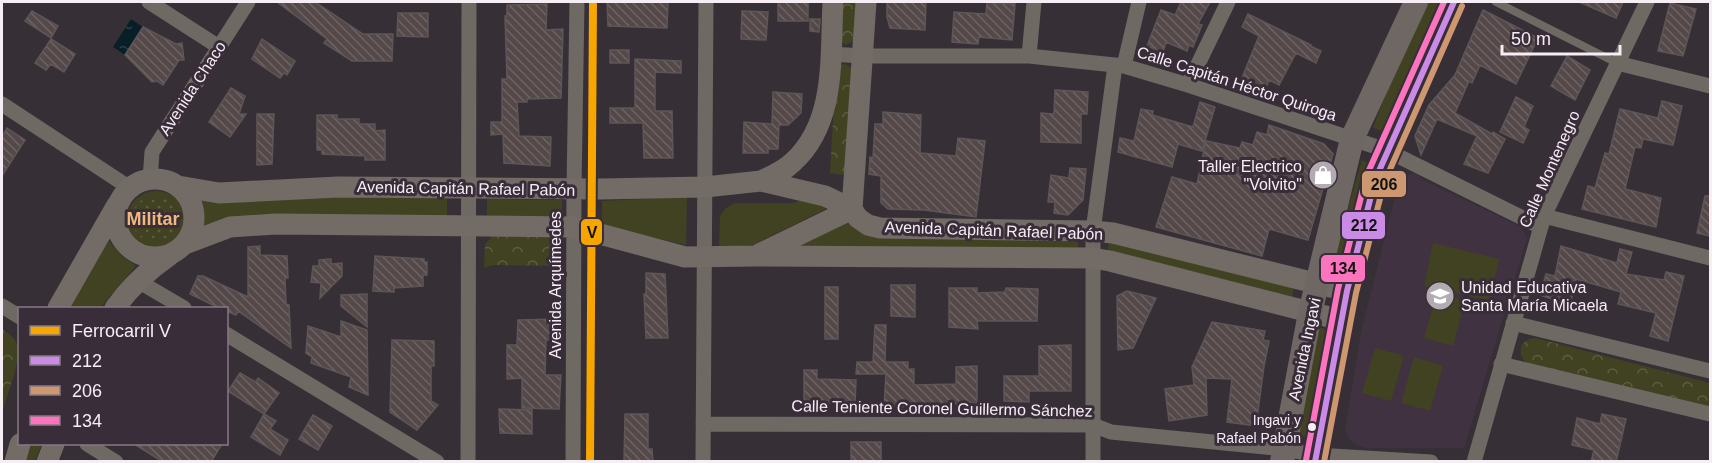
<svg xmlns="http://www.w3.org/2000/svg" width="1712" height="463" font-family="Helvetica,sans-serif">
<style>
.built{fill:#413241}
.grass{fill:#404221}
.forest{fill:url(#forest-crowns)}
.garden{fill:url(#garden-dots)}
.water{fill:url(#water-ripples)}
.building{fill:url(#building-back-hatch);stroke:#5d5658;stroke-width:1.5}
.lines{fill:none;stroke-linecap:round;stroke-linejoin:round}
.service{stroke:#6f6963;stroke-width:8}
.minor{stroke:#6f6963;stroke-width:15}
.secondary{stroke:#726b66;stroke-width:21}
.trunk{stroke:#6f6764;stroke-width:24}
.bus-1-casing{stroke:#392d39;stroke-width:10}
.bus-2-casing{stroke:#392d39;stroke-width:10}
.bus-3-casing{stroke:#392d39;stroke-width:10}
.bus-1{stroke:#ca8be6;stroke-width:6}
.bus-2{stroke:#cd976f;stroke-width:6}
.bus-3{stroke:#fc73be;stroke-width:6}
.rail-1-casing{stroke:#392d39;stroke-width:12}
.rail-1{stroke:#f7a600;stroke-width:8}
.bus-dot{fill:#f6edf5;stroke:#392d39;stroke-width:2}
.labels{text-anchor:middle;stroke-width:6;stroke-linejoin:round;paint-order:stroke}
.bus-label{font-size:14px;fill:#f6edf5;stroke:#392d39;text-anchor:end}
.street-label{font-size:16px;fill:#f6edf5;stroke:#392d39}
.poi-label{font-size:16px;fill:#f6edf5;stroke:#392d39;text-anchor:end}
.neighbourhood-label{font-size:18px;font-weight:bold;fill:#f0ba7d;stroke:#392d39}
.line-badge{stroke:#392d39;stroke-width:2}
.pale-badge-label{font-size:16px;text-anchor:middle;font-weight:bold;fill:#111}
</style>
<defs>
<pattern id="forest-crowns" width="20" height="18" patternUnits="userSpaceOnUse" patternTransform="scale(1.5)"><rect width="20" height="18" fill="#404221"/><path d="M2 6a3 3 0 1 1 6 0M12 15a3 3 0 1 1 6 0" fill="none" stroke="#5c5e42"/></pattern>
<pattern id="garden-dots" width="8" height="8" patternUnits="userSpaceOnUse" patternTransform="scale(1.5)"><rect width="8" height="8" fill="#404221"/><path d="M2 2h.1M6 6h.1" fill="none" stroke="#5c5e42" stroke-width="1.8" stroke-linecap="round"/></pattern>
<pattern id="water-ripples" width="26" height="14" patternUnits="userSpaceOnUse" patternTransform="scale(1.5)"><rect width="26" height="14" fill="#091f27"/><path d="M2 4q2-2 4 0t4 0M15 11q2-2 4 0t4 0" fill="none" stroke="#2d4047"/></pattern>
<pattern id="building-back-hatch" width="6" height="6" patternUnits="userSpaceOnUse" patternTransform="scale(1.5)"><rect width="6" height="6" fill="#554849"/><path d="M-1 5l2 2M0 0l6 6M5-1l2 2" fill="none" stroke="#6e6364"/></pattern>
</defs>
<rect width="100%" height="100%" fill="#363036"/>
<path class="built" d="M1415 173 1425 181 1521 227 1527 238 1464 448H1366L1358 445 1349 439 1345 431 1361 332 1400 177Z"/>
<path class="grass" d="M1427 2H1442L1391 109 1383 131 1373 128 1387 90Z
M1362 160 1372 165 1343 269 1331 266Z
M127 220a29 29 0 1 1 58 0a29 29 0 1 1-58 0Z
M338 197H447V216L203 227 200 199Z
M687 197 686 245 602 226V201Z
M810 198 826 209 744 249 719 246 720 216 726 208 735 203H792Z
M487 199 562 200V218L487 217Z
M849 221 1078 241V250L793 248Z
M109 241 122 256 136 266 100 308H69Z
M1109 242 1294 286 1292 297 1107 253Z
M1433 243 1499 259 1490 301 1424 286Z
M1437 292 1465 301 1453 346 1424 338Z
M1318 327 1329 330 1308 438 1296 436Z
M1375 348 1404 356 1391 401 1362 393Z
M1414 357 1443 366 1430 411 1401 403Z
M30 444H42L35 461 26 462Z"/>
<path class="forest" d="M841 2H857L855 40 846 45 842 42Z
M845 64 852 68 845 175 830 173 834 103 841 65Z
M492 236 556 237C564 247 562 260 562 272L550 266 493 265 484 268 485 245Z
M2 329C7 333 13 336 16 342 24 355 6 397 2 413Z
M1535 338 1710 383V409L1530 366C1521 359 1519 355 1522 344L1529 339Z"/>
<path class="garden" d="M132 219a23 23 0 1 1 46 0a23 23 0 1 1-46 0Z"/>
<path class="water" d="M131 19 143 27 125 55 113 47Z"/>
<path class="building" d="M277 2H315L363 34H393L392 61H352L324 43 327 39Z
M607 2H668L667 28 608 26Z
M778 2H808V21H778Z
M887 2H926L925 30 890 28 887 17Z
M987 2 1015 4 1012 40 979 37 978 44 952 42 954 12 986 14Z
M1181 2H1210L1198 24 1202 25 1193 47 1189 45 1187 51 1166 42 1163 52 1147 46 1161 10 1175 15Z
M1579 2H1623L1616 18Z
M1670 3 1696 9 1683 56 1658 51Z
M547 4 546 30 563 29 561 98 527 99V102H517L519 136 551 137 550 166 504 163 503 134 491 135V122H502V79H507L505 16H507V5Z
M1483 10 1538 38 1516 84 1480 65 1472 83 1469 81 1455 113 1492 134 1493 132 1505 139 1488 173 1464 164 1477 136 1437 119 1421 155 1415 136 1429 105 1455 75Z
M32 11 58 26 51 38 25 21Z
M742 11 768 12 766 40 741 39Z
M398 13H428V37L397 36Z
M1248 14 1311 45 1310 46 1321 51 1316 63 1296 53 1279 85 1269 80 1263 95 1239 85 1259 36 1242 27Z
M810 19H820L819 32 810 31Z
M143 27 176 44 182 43 184 60H179L163 85 157 81 152 82 125 55Z
M51 39 75 54 64 72 51 64 46 70 35 63Z
M262 39 295 61 287 75 284 73 280 78 252 59Z
M610 50H629V63H610Z
M1567 56 1590 70 1575 100 1551 86Z
M635 59 681 61V73L655 72V111H672L673 158H644L643 123H610V108H635Z
M231 88 245 96 239 114H246L230 137 209 122Z
M1055 90 1088 92 1087 114H1081V143L1041 142V113L1054 114Z
M773 92 802 94 801 113 788 125H779L778 149H768V153H743L744 122 772 124Z
M1516 97 1533 106 1524 127 1529 130 1523 143 1500 132Z
M1662 101 1682 106 1673 145 1643 139 1641 148 1635 147 1625 189 1661 198 1656 227 1582 209 1588 186 1595 188 1605 153 1609 154 1620 109 1658 118Z
M1200 102 1215 107 1202 151 1178 144 1172 167 1118 152 1120 138 1134 141 1141 109 1153 111 1152 115 1193 127Z
M883 112 921 115 920 153 956 156 958 138 985 141 976 217 924 210 888 209 881 203V176L869 174 870 157 873 158 875 124H883Z
M257 114H274L272 164 257 165Z
M317 115H337V119H359V124H375V131L385 130V160H365V156L322 154V150H317Z
M1269 125 1324 144 1333 154 1308 240 1269 229 1262 256 1156 227 1172 177 1197 184 1206 141 1240 148 1242 142 1253 145 1257 132 1267 135Z
M7 128 25 140 2 176V137Z
M1070 168 1086 169 1083 200 1068 215 1054 213 1055 202H1048L1051 175 1069 178Z
M1705 196H1710V236L1697 233Z
M260 246V255L287 256 288 278H285L286 304 289 305 291 348 238 311 236 315 226 311V309H221L190 294 198 276H203L248 297V247Z
M1561 246 1617 263 1620 249 1632 252 1626 274 1664 280 1666 272 1684 276 1668 341 1650 336 1656 313 1618 304 1621 292 1576 279 1570 305 1540 295 1546 274 1555 276Z
M375 256 424 259V262H427V275H423V286L394 288V292L373 291Z
M331 259V264L342 263V276L320 298 321 283 311 282 313 266H319V260Z
M646 273 665 274 668 338H646L644 294H646Z
M891 285H915V317L891 316Z
M825 287H838V339H825Z
M949 288H977V293L1005 292 1006 288 1038 289 1037 321H977L978 329 949 327Z
M1127 291 1156 298 1133 348 1118 350 1117 296Z
M367 294V327L341 306V295Z
M560 319V339L546 340 545 375H561L559 409 522 408V378L507 379V345H517L518 320Z
M341 321 367 330 368 395 349 387 351 377 311 363 312 357 306 353 308 326 341 337Z
M1212 322 1265 331 1263 340 1269 341 1264 366 1256 426 1227 422 1232 379 1206 378 1207 415 1169 421 1165 389 1194 385 1192 367Z
M875 325H886L885 362H908V369H914V385L956 384V367L977 366V403L914 405V407L884 406 886 374H856L857 362H873Z
M392 340 434 341V366H431V401L438 405 417 430 390 412Z
M1071 345V391H1029V402L1004 401V376H1039V346Z
M804 370H817V379L856 380 855 404 804 403Z
M240 373 256 382 258 378 279 393 264 414 228 391Z
M499 409 532 410V434L500 433Z
M264 414 276 421 270 429 288 440 280 455 251 437Z
M625 414H648V449H652L653 462H624Z
M1602 414 1626 419 1616 462H1591L1594 450 1572 445 1577 418 1600 424Z
M313 415 332 426 318 450 299 439Z
M851 442H881V462H851Z
M134 444H222L211 462H163Z"/>
<g class="lines">
<path class="service" d="M1496 2 1617 63"/>
<path class="minor" d="M149 2 219 47
M830 54 863 56H1029L1124 66 1188 85 1386 150 1541 227
M1029 56 1034 2
M1617 63 1710 86
M1124 66 1139 2
M1188 85 1228 2
M2 104 130 188
M150 180 152 152 248 2
M1544 216 1710 258
M138 281 184 308
M2 306 20 317
M1513 323 1710 371
M226 334 437 462
M1501 364 1710 414
M703 424 1093 425 1111 432 1284 449 1316 455 1431 462
M87 444 116 462
M468 462 469 2
M573 462 574 189 577 2
M703 462 706 2
M1093 462V231L1115 65
M1474 462 1544 216 1647 2"/>
<path class="secondary" d="M116 218a39 39 0 1 1 78 0a39 39 0 1 1-78 0Z
M761 181C772 176 784 171 793 162 837 122 830 56 833 2
M178 186 219 193 338 187 600 189 705 187 761 181 825 196 852 209 858 218 868 225 880 228 1093 231 1113 233 1347 291
M852 209 866 2
M185 244 230 227 276 224 574 227 685 257 754 256 1092 258 1110 261 1341 320
M759 254 852 209
M58 308 117 205
M115 308C130 287 148 270 170 255
M15 462 20 444
M47 462 54 444"/>
<path class="trunk" d="M1282 462 1310 313 1352 139 1416 2
M1315 462 1347 291 1375 180 1454 2"/>
<g class="bus-1-casing">
<path id="bus-1" d="M1315 462 1347 291 1375 180 1454 2"/>
</g>
<g class="bus-2-casing">
<path id="bus-2" d="M1324 462 1356 293 1384 183 1462 6"/>
</g>
<g class="bus-3-casing">
<path id="bus-3" d="M1306 460 1338 289 1366 177 1444 2"/>
</g>
<use href="#bus-1" class="bus-1"/>
<use href="#bus-2" class="bus-2"/>
<use href="#bus-3" class="bus-3"/>
<g class="rail-1-casing">
<path id="rail-1" d="M590 462 593 2"/>
</g>
<use href="#rail-1" class="rail-1"/>
</g>
<defs>
<g id="shop-disc" transform="scale(1.5)"><circle r="9.5" fill="#b3abb2" stroke="#392d39"/><path d="M-5-2.5h2.3a2.7 3.5 0 0 1 5.4 0H5L5.5 6h-11ZM-1.5-2.5h3a1.5 2.3 0 0 0-3 0Z" fill="#fff"/></g>
<g id="school-disc" transform="scale(1.5)"><circle r="9.5" fill="#b3abb2" stroke="#392d39"/><path d="M0-5L7-2L0 1L-7-2ZM-4 1L0 2.5L4 1V4Q0 6-4 4Z" fill="#fff"/></g>
</defs>
<g fill-rule="evenodd">
<use href="#shop-disc" x="1323" y="175"/>
<use href="#school-disc" x="1440" y="296"/>
</g>
<circle class="bus-dot" cx="1312" cy="427" r="5"/>
<g class="labels">
<g class="bus-label">
<text x="1301" y="425">Ingavi y<tspan x="1301" dy="18">Rafael Pabón</tspan></text>
</g>
<g class="street-label">
<text transform="translate(1237 83) rotate(18)" y="6">Calle Capitán Héctor Quiroga</text>
<text transform="translate(192 88) rotate(-57)" y="6">Avenida Chaco</text>
<text transform="translate(1549 169) rotate(-66)" y="6">Calle Montenegro</text>
<text transform="translate(466 188) rotate(1)" y="6">Avenida Capitán Rafael Pabón</text>
<text transform="translate(994 230) rotate(2)" y="6">Avenida Capitán Rafael Pabón</text>
<text transform="translate(555 285) rotate(-90)" y="6">Avenida Arquímedes</text>
<text transform="translate(1304 349) rotate(-78)" y="6">Avenida Ingavi</text>
<text transform="translate(942 408) rotate(1)" y="6">Calle Teniente Coronel Guillermo Sánchez</text>
</g>
<g class="poi-label">
<text x="1302" y="172">Taller Electrico<tspan x="1302" dy="18">"Volvito"</tspan></text>
<text x="1461" y="293" text-anchor="start">Unidad Educativa<tspan x="1461" dy="18">Santa María Micaela</tspan></text>
</g>
<g class="neighbourhood-label">
<text x="153" y="225">Militar</text>
</g>
</g>
<g class="line-badge">
<rect x="1361" y="170" width="46" height="28" rx="6" fill="#cd976f"/>
<rect x="1341" y="211" width="45" height="29" rx="6" fill="#ca8be6"/>
<rect x="580" y="218" width="23" height="28" rx="6" fill="#f7a600"/>
<rect x="1320" y="254" width="46" height="29" rx="6" fill="#fc73be"/>
</g>
<g class="pale-badge-label">
<text x="1384" y="190">206</text>
<text x="1364" y="231">212</text>
<text x="592" y="238">V</text>
<text x="1343" y="274">134</text>
</g>
<rect width="1712" height="463" fill="none" stroke="#f6edf5" stroke-width="6"/>
<rect x="18" y="307" width="210" height="138" fill="#392d39" stroke="#857a84" stroke-width="1.5"/>
<rect x="30" y="326" width="30" height="9" fill="#f7a600" stroke="#857a84" stroke-width="1.5"/>
<text x="72" y="337" font-size="18" fill="#f6edf5">Ferrocarril V</text>
<rect x="30" y="356" width="30" height="9" fill="#ca8be6" stroke="#857a84" stroke-width="1.5"/>
<text x="72" y="367" font-size="18" fill="#f6edf5">212</text>
<rect x="30" y="386" width="30" height="9" fill="#cd976f" stroke="#857a84" stroke-width="1.5"/>
<text x="72" y="397" font-size="18" fill="#f6edf5">206</text>
<rect x="30" y="416" width="30" height="9" fill="#fc73be" stroke="#857a84" stroke-width="1.5"/>
<text x="72" y="427" font-size="18" fill="#f6edf5">134</text>
<path d="M1502 45v9h118v-9" fill="none" stroke="#f6edf5" stroke-width="3"/>
<text x="1511" y="45" font-size="18" fill="#f6edf5" stroke="#392d39" stroke-width="4.5" paint-order="stroke">50 m</text>
</svg>
